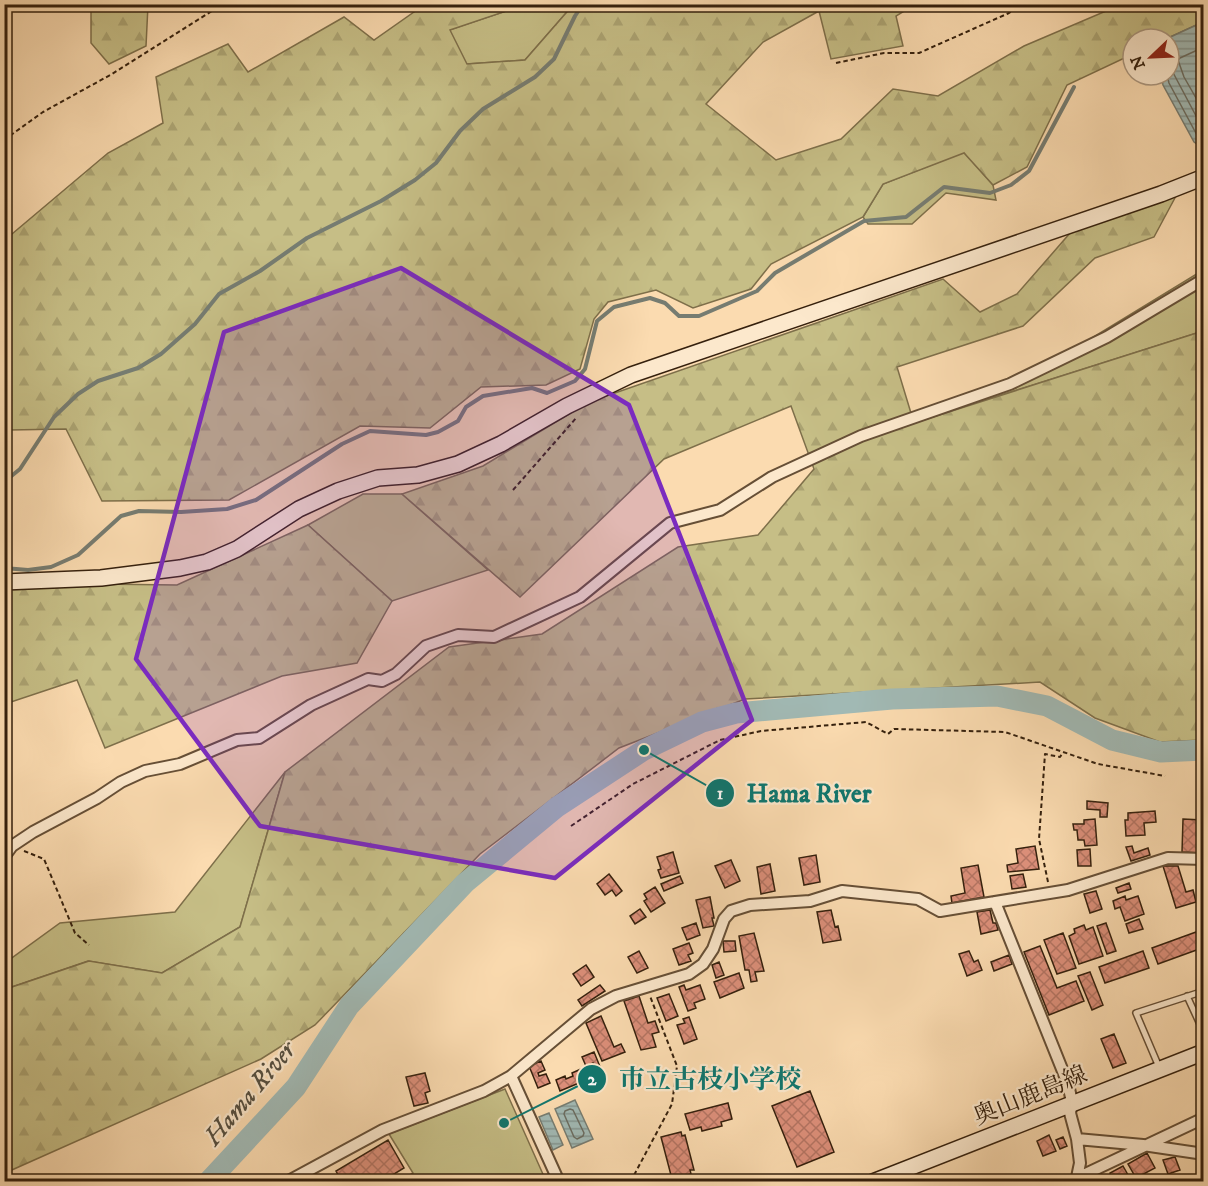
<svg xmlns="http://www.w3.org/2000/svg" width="1208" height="1186" font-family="'IM FELL DW Pica','Noto Serif JP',serif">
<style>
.green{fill:#c6be86;stroke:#7e6f4a;stroke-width:1.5}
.forest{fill:url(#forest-firs);stroke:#7e6f4a;stroke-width:1.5}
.water{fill:url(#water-rules);stroke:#767c71;stroke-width:1.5}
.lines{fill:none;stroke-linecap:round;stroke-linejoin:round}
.shore{stroke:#6b6c60;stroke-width:1.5}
.stream{stroke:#767c71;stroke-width:4}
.river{stroke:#a1b9b4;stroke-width:21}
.building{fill:url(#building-cross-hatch);stroke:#35200d;stroke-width:1.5}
.lane-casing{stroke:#664f36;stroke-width:8}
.street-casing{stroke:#664f36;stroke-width:14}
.secondary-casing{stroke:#35200d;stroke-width:18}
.path{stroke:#35200d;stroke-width:2;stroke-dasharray:4.5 3;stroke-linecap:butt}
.lane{stroke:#fce8cc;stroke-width:5}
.street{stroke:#fce8cc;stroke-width:10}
.secondary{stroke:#fce8cc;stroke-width:15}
.marked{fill:#7b2cbf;fill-opacity:0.2;stroke:#7b2cbf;stroke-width:4.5;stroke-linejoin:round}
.labels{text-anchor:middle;stroke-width:4.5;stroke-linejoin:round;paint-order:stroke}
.street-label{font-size:24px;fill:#35200d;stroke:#fce8cc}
.water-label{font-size:26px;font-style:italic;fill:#554e3f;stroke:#fce8cc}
.leader{fill:none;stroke:#0f766e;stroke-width:2}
.callout-dot{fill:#0f766e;stroke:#fce8cc;stroke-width:2}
.mark-label{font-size:18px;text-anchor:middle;font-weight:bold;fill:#fff}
.callout-label{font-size:26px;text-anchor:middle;font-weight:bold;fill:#0f766e;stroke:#fce8cc;stroke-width:4.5;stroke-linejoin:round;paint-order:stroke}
</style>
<defs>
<pattern id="forest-firs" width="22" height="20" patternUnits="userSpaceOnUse" patternTransform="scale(1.5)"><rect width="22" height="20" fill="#c6be86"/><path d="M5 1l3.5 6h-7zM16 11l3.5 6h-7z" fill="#aba372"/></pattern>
<pattern id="water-rules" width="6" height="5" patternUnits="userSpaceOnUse" patternTransform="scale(1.5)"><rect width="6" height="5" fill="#a1b9b4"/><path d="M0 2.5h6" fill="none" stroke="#849691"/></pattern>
<pattern id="building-cross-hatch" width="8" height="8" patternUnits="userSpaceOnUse" patternTransform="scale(1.5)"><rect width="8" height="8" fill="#dc8f7a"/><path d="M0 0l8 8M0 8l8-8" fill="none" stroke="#b37462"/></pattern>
</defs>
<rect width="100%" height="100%" fill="#fbdbb0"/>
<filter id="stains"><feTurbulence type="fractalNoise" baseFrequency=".00333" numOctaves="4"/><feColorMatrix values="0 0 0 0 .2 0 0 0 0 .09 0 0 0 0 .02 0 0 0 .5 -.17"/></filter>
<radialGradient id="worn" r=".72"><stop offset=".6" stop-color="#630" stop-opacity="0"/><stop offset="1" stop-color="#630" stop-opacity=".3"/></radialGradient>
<path class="green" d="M524 5H573L525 60 466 64 449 30Z
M964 152 993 185 996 200 946 193 912 224H868L863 217 883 184Z
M1203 270V331L913 423 1074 349Z
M363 494H402L488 570 392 601 308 525Z
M285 772 240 927 162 973 88 961 12 987 5 994V963L60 923 175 912Z
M505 1089 546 1181H400L413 1173 389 1134Z"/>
<path class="forest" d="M91 5H148L146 46 109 64 91 43Z
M424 5H524L450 30 467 64 525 60 573 5H914L896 16 903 46 831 59 819 11 763 42 706 104 776 160 841 139 893 89 938 96 1024 46 1120 5H1203V22L1166 39H1133V54L1067 85 1027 167 993 185 964 153 883 184 863 217 771 264 751 289 693 308 656 290 608 302 594 319 580 369 546 385 481 387 430 428 360 426 229 500 102 501 66 429 9 430 5 435 4 237 6 239 108 153 163 123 156 77 228 44 248 72 344 17 374 40Z
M1176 196 1154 237 1095 258 1023 326 897 367 914 423 1203 331V740L1160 742 1095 718 1040 682 745 699 619 748 480 854 315 1025 261 1059 5 1173 4 994 12 987 89 961 162 973 240 927 285 772 449 647 542 634 678 547 758 535 814 469 791 406 664 459 520 597 402 494 483 466 589 402 943 279 980 312 1017 294 1071 232Z
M308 525 392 601 357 663 282 676 105 748 77 680 5 704 4 587 99 584 177 585Z"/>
<path class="water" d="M1203 22V148L1194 142 1163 85 1161 75H1169V39H1166Z
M575 1100 593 1139 572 1148 555 1109Z
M549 1113 563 1145 553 1150 539 1117Z"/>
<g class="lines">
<path class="shore" d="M1204 47 1180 58 1178 60 1184 77 1204 112
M1169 65 1204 131
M1167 75 1169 83 1198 137 1204 141
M570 1109 573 1110 584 1133 583 1136 577 1139 574 1137 564 1114 565 1111Z"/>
<path class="stream" d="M4 482 20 469 54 417 78 394 98 381 138 368 161 354 195 324 219 294 260 271 307 238 381 201 415 180 436 163 460 131 483 109 535 77 554 59 575 16 583 4
M4 568 28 570 51 567 78 555 121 516 139 511 181 512 227 509 256 500 342 444 370 431 426 435 438 432 458 421 466 407 483 396 532 388 547 393 575 381 585 369 597 321 614 307 650 298 665 303 679 316H699L757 291 775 273 864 221 906 217 944 187 990 193 1011 185 1029 171 1074 87"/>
<path class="river" d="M208 1182 296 1087 349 1006 465 883 557 807 644 750 702 722 736 713 892 699 997 696 1047 706 1112 740 1161 752 1204 750"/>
</g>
<path class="building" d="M1087 801 1108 803 1107 817H1100V810L1087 809Z
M1155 811 1156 822 1144 823 1145 835 1126 836 1125 820H1128V813Z
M1095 819 1097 845 1085 846 1084 840H1078L1077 830H1074L1073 824H1084V820Z
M1183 819 1202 820 1201 853 1182 852Z
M1035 846 1039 869 1008 872 1007 865 1018 863 1016 849Z
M1132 846 1134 853 1148 848 1150 855 1131 861 1126 847Z
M1090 849 1091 866H1078L1077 850Z
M673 852 679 873 661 878 658 870 661 869 657 857Z
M816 855 820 882 804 885 799 858Z
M731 860 740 881 725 888 715 866Z
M770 864 775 891 761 894 757 867Z
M978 865 984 897 952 903 951 896 965 893 961 868Z
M1163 866H1178L1186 892 1193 890 1196 902 1176 908Z
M609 874 622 891 616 896 612 890 605 895 597 884Z
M1023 874 1026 887 1012 889 1010 876Z
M680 876 683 883 664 891 661 884Z
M1129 883 1131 889 1118 893 1116 888Z
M655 887 665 903 651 912 644 901 647 899 644 894Z
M1096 891 1102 909 1090 913 1084 894Z
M1125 896 1126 900 1138 896 1144 914 1125 921 1120 907 1115 909 1113 901Z
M710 897 714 918H712L714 926 703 928 696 900Z
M640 909 646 917 635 924 630 916Z
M831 910 835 927 838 926 841 940 823 943 817 912Z
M990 910 993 923H996L998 930 981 934 977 912Z
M1139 919 1143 929 1129 933 1126 924Z
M696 923 700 935 687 940 682 928Z
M1106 923 1116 951 1107 954 1097 926Z
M1084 925 1086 930 1093 927 1103 956 1079 964 1069 936 1075 933 1074 929Z
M1196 932 1202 948 1158 964 1152 948Z
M754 933 764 971 755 972 757 981 751 982 749 970H745L739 936Z
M1063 933 1076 968 1057 974 1044 940Z
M723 941H735L736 951 724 952Z
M689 943 693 953 688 955 691 961 679 965 673 949Z
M1040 946 1057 988 1076 981 1084 1001 1049 1015 1024 952Z
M639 951 648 968 637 973 628 957Z
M969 951 974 962 978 960 982 970 967 976 959 954Z
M1143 951 1149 968 1105 983 1099 967Z
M1009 955 1012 964 994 971 991 962Z
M719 962 724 975 716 978 712 965Z
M586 965 594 977 581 986 573 974Z
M1090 972 1103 1005 1092 1010 1078 976Z
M739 973 744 988 720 998 714 982Z
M600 985 605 991 582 1006 578 1000Z
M684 985 686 990 700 985 705 999 694 1003 696 1008 688 1011 679 987Z
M669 994 678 1016 666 1021 657 998Z
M639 996 648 1023 655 1021 659 1032 652 1034 656 1047 641 1050 624 1001Z
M601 1016 614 1047 621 1044 625 1052 602 1061 586 1023Z
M689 1017 697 1039 684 1044 677 1025 685 1023 683 1019Z
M1114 1034 1126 1063 1113 1068 1101 1039Z
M594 1052 603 1074 591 1079 587 1069 594 1066 593 1063 586 1066 582 1057Z
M541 1061 545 1070 538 1073 539 1076 546 1074 550 1083 538 1088 529 1066Z
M581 1069 586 1080 560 1091 556 1080 565 1076 566 1079 573 1076 572 1073Z
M425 1073 430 1091 425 1093 428 1103 414 1106 406 1077Z
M810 1091 834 1152 797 1167 772 1106Z
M728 1103 732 1119 721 1122 722 1126 702 1131 701 1127 690 1130 685 1114Z
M681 1132 682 1136 685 1135 694 1170H690L691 1174 672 1179 661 1137Z
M1049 1135 1056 1151 1043 1156 1037 1141Z
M1063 1137 1067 1146 1060 1149 1056 1140Z
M388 1140 404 1168 381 1182H342L336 1171Z
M1147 1153 1155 1168 1136 1178 1128 1164Z
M1175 1157 1180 1170 1168 1174 1163 1160Z
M1123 1166 1132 1182H1114L1110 1173Z"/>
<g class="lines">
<g class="lane-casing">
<path id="lane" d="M1187 996 1204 1033
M1159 1067 1136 1013 1204 991"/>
</g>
<g class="street-casing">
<path id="street" d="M4 857 12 846 33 832 97 798 121 782 145 771 180 764 237 740 259 738 311 705 368 679 382 681 396 674 426 646 458 635 494 637 580 597 670 523 720 510 772 477 861 436 1010 384 1107 337 1204 279
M995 902 1068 1084 1072 1102 1070 1113 1077 1139 1080 1163 1076 1182
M511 1076 559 1182
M1077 1139 1143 1145 1204 1154
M1077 1178 1204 1118
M287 1182 383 1130 484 1091 511 1076 591 1009 616 996 689 974 703 964 713 949 724 919 731 911 750 905 810 901 842 891 918 899 940 911 1068 890 1168 858 1204 859"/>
</g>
<g class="secondary-casing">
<path id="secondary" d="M4 582 101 578 180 568 207 562 237 549 299 509 338 491 378 478 418 475 458 464 501 444 567 406 631 375 1161 194 1204 177
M873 1182 1204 1052"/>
</g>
<path class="path" d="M836 63 884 53H919L1009 13 1023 4
M4 140 43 112 112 74 223 4
M513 490 577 417
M571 826 633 784 720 740 761 731 866 722 888 734 894 729 1005 732 1098 764 1165 776
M24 851 44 859 75 933 89 945
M1048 882 1039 839 1045 754 1060 757 1062 754
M634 1182 633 1177 672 1104 677 1066 650 996"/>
<use href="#lane" class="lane"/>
<use href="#street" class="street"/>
<use href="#secondary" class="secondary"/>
</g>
<path class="marked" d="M401 268 629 405 752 720 555 878 260 826 136 659 224 332Z"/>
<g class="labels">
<g class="street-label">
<text transform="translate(1030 1095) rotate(-22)" y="8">奥山鹿島線</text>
</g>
<g class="water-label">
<text transform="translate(249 1093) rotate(-50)" y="9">Hama River</text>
</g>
</g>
<path class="leader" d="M644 750L720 793M504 1123L592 1079"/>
<g class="callout-dot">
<circle cx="644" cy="750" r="6"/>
<circle cx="504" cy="1123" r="6"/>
<circle cx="720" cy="793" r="15"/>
<circle cx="592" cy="1079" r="15"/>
</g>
<g class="mark-label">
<text x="720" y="799">1</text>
<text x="592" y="1085">2</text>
</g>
<g class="callout-label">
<text x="809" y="802">Hama River</text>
<text x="710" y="1088">市立古枝小学校</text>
</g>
<rect width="1208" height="1186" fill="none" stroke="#fbdbb0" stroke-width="24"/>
<rect x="6" y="6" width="1196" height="1174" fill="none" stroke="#35200d" stroke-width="3"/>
<rect x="12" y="12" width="1184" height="1162" fill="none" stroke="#35200d" stroke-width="1.5"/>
<g transform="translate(1151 57) rotate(247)"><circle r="28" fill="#fce8cc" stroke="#ac9880" stroke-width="1.5"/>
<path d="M0-4.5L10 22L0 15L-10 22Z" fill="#8f2418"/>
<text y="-9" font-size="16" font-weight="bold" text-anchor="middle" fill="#35200d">N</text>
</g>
<rect width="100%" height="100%" filter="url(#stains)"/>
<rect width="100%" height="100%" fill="url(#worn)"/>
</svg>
